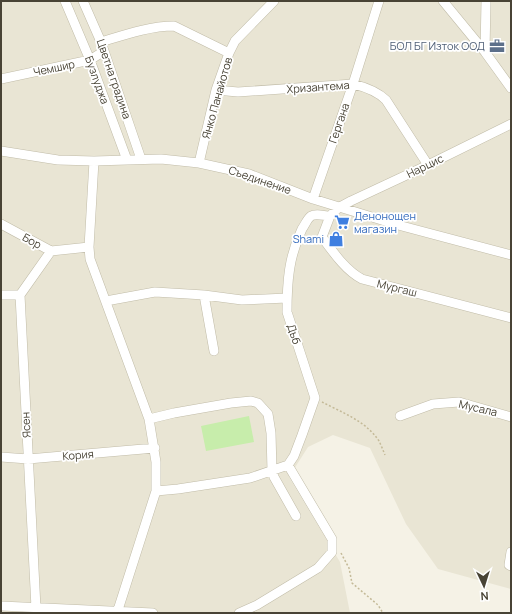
<svg xmlns="http://www.w3.org/2000/svg" width="512" height="614" font-family="Manrope,sans-serif">
<style>
.residential{fill:#e9e5d4}
.green{fill:#c7edab}
.lines{fill:none;stroke-linecap:round;stroke-linejoin:round}
.minor-casing{stroke:#c1bca8;stroke-width:10}
.path{stroke:#c4ba98;stroke-width:1.5;stroke-dasharray:2 2;stroke-linecap:butt}
.minor{stroke:#fff;stroke-width:9}
.labels{text-anchor:middle;stroke-width:3.5;stroke-linejoin:round;paint-order:stroke}
.service-label{font-size:11px;fill:#4e5e75;stroke:#fff;text-anchor:end}
.street-label{font-size:11px;fill:#484335;stroke:#fff}
.shop-label{font-size:11px;fill:#366cbe;stroke:#fff;text-anchor:start}
</style>
<rect width="100%" height="100%" fill="#f5f2e6"/>
<path class="residential" d="M1 1H511V589L438 569 406 524 370 448 333 435 308 447 289 477 340 562 350 613H1Z"/>
<path class="green" d="M249 416 254 442 206 451 201 426Z"/>
<g class="lines">
<g class="minor-casing">
<path id="minor" d="M65 1 90 60 127 160
M83 1 101 42 141 159
M443 1 485 52 511 88
M101 42C124 35 150 26 174 26L229 53
M485 52 486 1
M1 79 90 60 104 51
M216 90 238 92 353 84C365 87 377 91 386 100L428 165
M1 151 58 160 94 161 161 159 199 163 249 174 313 199 398 225 511 255
M94 161 89 247 90 259 149 419 156 462V491L117 613
M199 163 216 90 229 53 235 41 274 1
M313 199 353 84 379 1
M330 216 322 237C333 252 346 271 362 279L511 318
M1 224 51 251 89 247
M1 295H20
M204 295 214 351
M106 301 155 292 204 295 242 300 287 298
M400 416 433 404 459 402 511 417
M149 419 174 413 231 403 251 401 258 403 268 414 271 433 272 471 274 477 296 516
M1 457 28 459 155 448
M156 491 178 489 250 478 288 465 294 456 302 435 315 398 287 312C287 281 289 256 302 229 305 225 307 219 311 216 316 213 324 216 330 216L338 208 351 201 428 165 511 124
M511 552 509 565 511 566
M1 606 153 613
M36 608 20 295 51 251
M239 613 257 605 318 568 332 552V539L288 465"/>
</g>
<path class="path" d="M322 402C341 412 366 421 379 441 381 445 383 450 385 455
M341 553 349 568 352 583 378 605 383 613"/>
<use href="#minor" class="minor"/>
</g>
<defs>
<g id="office-bare" transform="scale(1.2)"><path d="M-6-3h4V-5.5h4V-3h4V5H-6ZM-1-4.5V-3h2v-1.5ZM-6 0V1H6V0Z" fill="#5c6f8a" stroke="#fff" stroke-width="2.5" paint-order="stroke"/></g>
<g id="supermarket-bare" transform="scale(1.2)"><path d="M-6-5.5h2.5l.6 2H6L4.5 2H-2.5L-4.4-4H-6ZM-1.5 3.2a1.3 1.3 0 1 0 .1 0ZM3 3.2a1.3 1.3 0 1 0 .1 0Z" fill="#3f7fe0" stroke="#fff" stroke-width="2.5" paint-order="stroke"/></g>
<g id="shop-bare" transform="scale(1.2)"><path d="M-5-2.5h2.3a2.7 3.5 0 0 1 5.4 0H5L5.5 6h-11ZM-1.5-2.5h3a1.5 2.3 0 0 0-3 0Z" fill="#3f7fe0" stroke="#fff" stroke-width="2.5" paint-order="stroke"/></g>
</defs>
<g fill-rule="evenodd">
<use href="#office-bare" x="497" y="46"/>
<use href="#supermarket-bare" x="342" y="222"/>
<use href="#shop-bare" x="336" y="239"/>
</g>
<g class="labels">
<g class="service-label">
<text x="485" y="50">БОЛ БГ Изток ООД</text>
</g>
<g class="street-label">
<text transform="translate(54 68) rotate(-12)" y="4">Чемшир</text>
<text transform="translate(114 79) rotate(71)" y="4">Цветна градина</text>
<text transform="translate(97 80) rotate(70)" y="4">Бузлуджа</text>
<text transform="translate(318 87) rotate(-4)" y="4">Хризантема</text>
<text transform="translate(217 98) rotate(-74)" y="4">Янко Панайотов</text>
<text transform="translate(339 123) rotate(-71)" y="4">Гергана</text>
<text transform="translate(425 166) rotate(-26)" y="4">Нарцис</text>
<text transform="translate(260 180) rotate(19)" y="4">Съединение</text>
<text transform="translate(32 241) rotate(29)" y="4">Бор</text>
<text transform="translate(397 288) rotate(14)" y="4">Мургаш</text>
<text transform="translate(294 334) rotate(72)" y="4">Дъб</text>
<text transform="translate(478 408) rotate(13)" y="4">Мусала</text>
<text transform="translate(26 425) rotate(-93)" y="4">Ясен</text>
<text transform="translate(78 455) rotate(-5)" y="4">Кория</text>
</g>
<g class="shop-label">
<text x="354" y="220">Денонощен<tspan x="354" dy="13">магазин</tspan></text>
<text x="324" y="243" text-anchor="end">Shami</text>
</g>
</g>
<rect width="512" height="614" fill="none" stroke="#484335" stroke-width="4"/>
<g transform="translate(484 586) rotate(176)" stroke="#ffffff" stroke-width="3" paint-order="stroke">
<path d="M0-3L7 15L0 10L-7 15Z" fill="#484335"/>
<text y="-6" font-size="11" font-weight="bold" text-anchor="middle" fill="#484335">N</text>
</g>
</svg>
